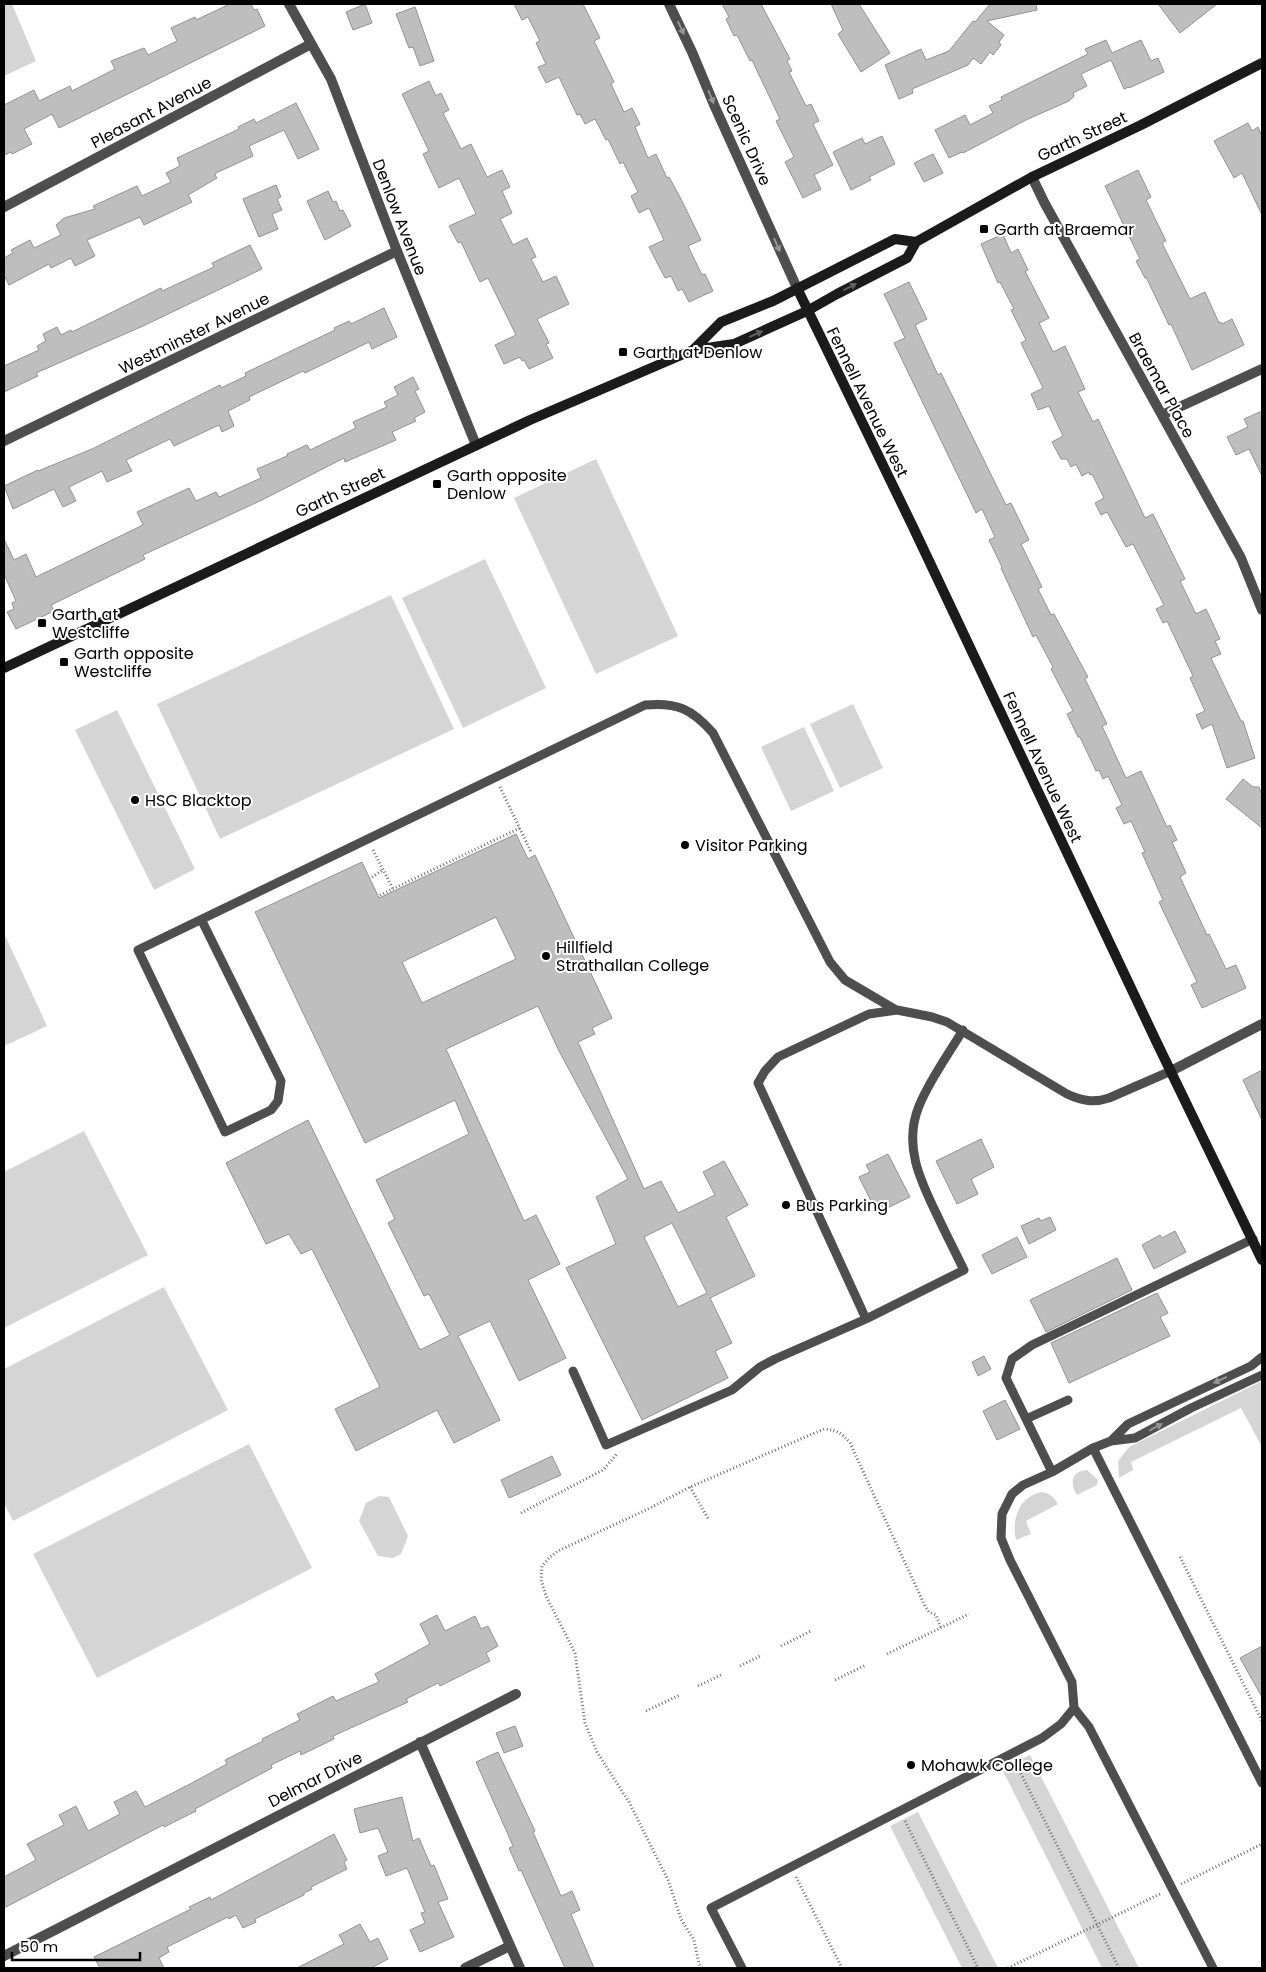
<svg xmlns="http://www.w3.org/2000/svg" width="1266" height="1972" font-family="Poppins,sans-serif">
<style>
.green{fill:#d5d5d5}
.building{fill:#bebebe;stroke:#929292;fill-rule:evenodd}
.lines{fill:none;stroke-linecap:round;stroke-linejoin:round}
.path{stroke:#707070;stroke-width:3;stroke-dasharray:1 2.5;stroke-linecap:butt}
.service{stroke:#4e4e4e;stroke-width:9}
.minor{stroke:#4e4e4e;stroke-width:10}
.tertiary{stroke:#4e4e4e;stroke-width:10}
.secondary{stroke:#1b1b1b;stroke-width:10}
.oneway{fill:#959595}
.oneway2{fill:#5f5f5f}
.poi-dot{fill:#000;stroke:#fff;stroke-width:2}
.labels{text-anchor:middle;stroke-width:4;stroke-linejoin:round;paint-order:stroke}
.street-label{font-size:16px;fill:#000;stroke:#fff}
.poi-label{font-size:16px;fill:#000;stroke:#fff;text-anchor:start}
</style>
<rect width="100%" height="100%" fill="#fff"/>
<path class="green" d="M4 4H12L36 61 4 76Z
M596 459 678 636 596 674 514 498Z
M485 559 546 688 463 728 402 598Z
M391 595 454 729 220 839 157 704Z
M853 704 883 768 840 788 810 724Z
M117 710 195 869 154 890 75 730Z
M804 727 834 791 791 811 761 747Z
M4 933 47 1026 4 1046Z
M84 1131 148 1255 4 1328V1172Z
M164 1287 228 1410 13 1521 4 1503V1369Z
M1262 1381V1447L1241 1408 1131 1462 1133 1470 1119 1478 1118 1461 1129 1447Z
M249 1444 312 1568 97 1678 33 1554Z
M1087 1470 1098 1480 1097 1485 1077 1495C1069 1482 1072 1471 1087 1470Z
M1042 1492C1050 1494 1053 1496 1058 1504L1026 1521 1031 1534 1016 1540C1011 1520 1019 1496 1042 1492Z
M379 1496 389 1497 408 1536 401 1554 393 1558 378 1556 359 1521 366 1503Z
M1030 1755 1139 1968H1102L1002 1769Z
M918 1812 998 1968H962L890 1826Z"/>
<path class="building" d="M230 4H251L254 10 257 9 265 26 59 128 52 114 24 129 32 144 12 154 11 152 4 155V105L34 90 39 101 70 86 72 91 115 69 111 61 144 48 148 55 177 41 171 28 195 17 196 20Z
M365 4 372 23 353 30 346 12Z
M514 4H583L600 38 594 41 614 82 611 84 624 112 632 108 640 124 635 127 648 158 656 154 667 178 669 177 681 199 701 240 688 246 702 275 705 274 713 291 689 302 682 289 678 291 671 276 665 278 649 247 664 240 649 208 639 213 631 196 638 192 623 162 620 164 608 139 606 140 595 119 585 124 580 114 577 115 559 77 546 83 538 67 546 64 536 43 540 41 528 17 522 20Z
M722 4H761L790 59 787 61 792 71 789 72 806 106 811 104 819 121 813 124 833 165 814 175 821 189 803 198 785 162 794 157 776 121 780 119 752 60 750 61 737 35 734 36 726 19 729 17Z
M831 4H859L890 53 861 72 838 34 843 30Z
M990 4H1036L1037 10 987 21 1004 35 999 42 1001 45 993 55 990 52 981 64 973 58 968 65 912 89 913 93 899 99 885 65 921 49 926 60 949 51 973 21 975 22Z
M1158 4H1217L1180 33Z
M415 7 434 61 420 66 413 47 409 48 396 14Z
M1106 40 1112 53 1141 40 1151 61 1158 58 1164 72 1129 88V87L1124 89 1111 60 1081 74 1087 86 1073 93 1074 96 1069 101 1028 119 965 152 962 153V152L949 158 935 130 965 115 970 125 993 113 989 106 1002 100 1001 97 1088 54 1085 49Z
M429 81 436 96 441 93 449 110 443 113 461 149 471 144 487 177 502 170 510 187 502 191 512 213 500 219 513 245 527 238 536 257 531 259 543 282 556 276 569 304 537 319 549 343 546 344 553 358 529 369 524 360 522 361 520 357 504 364 495 345 516 335 488 278 480 282 461 242 458 243 449 226 476 214 459 178 439 188 423 154 429 151 402 94Z
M296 103 319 149 298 159 284 130 249 146 253 156 216 173 215 175 217 178 188 195 192 202 144 225 140 217 87 240 95 256 75 266 71 258 51 268 49 264 9 285 4 275V258L13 253 11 250 30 240 34 248 61 235 56 225 64 218 95 209 93 206 137 186 142 196 171 182 166 173 180 166 177 158 239 129 238 127 254 119 256 123Z
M1248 123 1252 131 1258 127 1262 136V215L1242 173 1234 178 1214 141Z
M882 136 895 164 869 177 871 180 851 190 833 152 862 138 865 144Z
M933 154 943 173 924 182 914 163Z
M1138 170 1151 197 1146 200 1166 241 1162 243 1190 299 1205 292 1219 323 1221 322 1222 324 1232 319 1244 345 1192 370 1171 324 1169 325 1146 277 1145 278 1136 261 1140 259 1105 186Z
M276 185 281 197 277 199 282 210 272 214 278 229 259 237 243 199Z
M328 191 333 202 336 201 340 211 343 210 351 226 325 240 307 201Z
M1003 234 1011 253 1018 249 1028 270 1025 271 1049 318 1039 323 1053 352 1065 346 1085 389 1078 392 1093 422 1098 419 1145 518 1153 514 1185 579 1180 581 1196 614 1206 609 1220 639 1215 641 1221 654 1211 658 1241 721H1243L1255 758 1227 768 1212 724 1202 729 1196 715 1205 711 1190 678 1193 676 1167 621 1163 623 1156 609 1164 605 1133 544 1126 547 1107 512 1101 515 1095 503 1104 498 1092 474 1090 475 1089 472 1082 476 1076 464 1071 467 1067 459H1061L1052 442 1063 436 1049 406 1038 410 1031 394 1043 388 1021 343 1026 340 1011 310 1014 309 1000 282 998 283 981 244Z
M250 245 262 269 143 326 36 373 38 376 4 392V366L39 350 37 346 46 341 43 334 57 327 61 335 71 330 72 332 161 288 162 291 214 267 212 263Z
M909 282 927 319 915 325 938 375 941 373 1006 505 1011 503 1029 540 1021 544 1042 587 1038 589 1051 615 1054 614 1088 677 1085 679 1107 724 1102 726 1126 778 1141 771 1167 827 1170 825 1177 840 1172 842 1186 873 1180 877 1207 935 1209 934 1226 969 1236 965 1246 988 1202 1008 1191 985 1197 982 1159 902 1163 900 1142 853 1145 852 1131 821 1124 824 1116 808 1122 805 1108 776 1103 779 1099 770 1096 771 1080 737H1078L1067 714 1073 711 1051 669 1053 667 1036 635 1033 637 1001 568 1002 567 989 540 995 537 982 509 976 513 894 343 905 338 884 294Z
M384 308 397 337 372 349 369 342 305 373 303 371 249 397 250 400 228 411 234 426 222 432 219 425 174 446 170 439 126 460 132 471 107 482 102 471 69 487 76 501 63 507 54 489 13 509 4 486 38 470V471L92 449 220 385 221 388 246 376 245 373 335 330 334 328 349 321 351 324Z
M413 377 419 389 415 391 425 412 414 418 416 421 392 432 396 440 345 462 344 458 262 500 143 555 145 559 51 605 54 611 16 629 7 612 14 609 12 603 16 601 4 574V539L14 560 26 554 36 577 143 525 137 512 189 488 196 501 216 492 219 497 261 478 257 469 287 456V454L307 445 310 450 356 428 353 422 387 407 384 402 398 395 394 387Z
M1262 411V476L1249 449 1236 455 1227 437 1248 427 1244 419Z
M1243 779 1253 787H1259L1262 795V828L1226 799Z
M516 834 528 859 535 855 612 1018 592 1028 595 1034 578 1042 644 1189 661 1181 678 1213 715 1195 703 1172 724 1161 748 1205 726 1217 755 1276 710 1298 732 1343 715 1351 728 1378 642 1420 566 1268 616 1244 596 1197 628 1179 559 1051 538 1006 446 1049 524 1221 536 1215 560 1264 528 1280 566 1358 519 1381 490 1321 458 1336 500 1420 454 1443 437 1410 356 1451 335 1409 380 1387 312 1249 301 1254 289 1234 266 1244 226 1163 308 1120 420 1350 450 1335 429 1294 424 1296 388 1223 395 1219 376 1180 469 1134 455 1100 365 1143 255 912 362 862 379 898ZM496 917 516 959 422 1003 402 962ZM672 1223 707 1293 678 1307 644 1237Z
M1262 1070V1120L1243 1080Z
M981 1139 994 1167 971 1179 978 1194 957 1204 936 1161Z
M888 1154 910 1197 877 1213 859 1177 870 1172 866 1165Z
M1050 1217 1056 1230 1029 1244 1021 1226 1039 1218 1041 1221Z
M1175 1231 1186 1252 1154 1269 1142 1245 1160 1235 1162 1238Z
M1017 1237 1027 1257 992 1274 982 1255Z
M1117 1258 1132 1290 1046 1332 1030 1300Z
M1157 1293 1168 1313 1160 1317 1170 1336 1069 1383 1051 1343Z
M984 1356 991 1369 978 1376 972 1362Z
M1005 1400 1020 1429 997 1440 983 1411Z
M552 1456 561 1475 509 1498 501 1480Z
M437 1615 445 1631 475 1616 481 1629 488 1626 498 1646 486 1653 490 1661 440 1686 438 1683 406 1699 408 1702 333 1736 334 1739 301 1755 300 1751 271 1765 272 1768 195 1809 196 1811 164 1827 163 1825 4 1908V1877L36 1860 27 1844 64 1825 59 1815 76 1806 88 1831 120 1814 114 1802 136 1791 145 1807 190 1784 227 1764 225 1760 263 1741 262 1739 300 1720 297 1714 333 1696 336 1701 379 1682 375 1674 430 1644 420 1624Z
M1262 1646V1697L1240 1658Z
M515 1726 523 1746 504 1753 496 1733Z
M498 1752 535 1831 533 1832 561 1896 572 1891 580 1910 571 1914 594 1968H565L521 1870 519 1871 509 1848 513 1846 476 1762Z
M402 1797 413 1841 419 1838 431 1866 434 1865 448 1899 438 1902 454 1937 420 1952 410 1930 425 1923 421 1913 425 1912 407 1868 386 1876 378 1856 388 1852 378 1828 360 1833 354 1809Z
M334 1834 347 1860 344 1862 347 1869 311 1887 312 1889 304 1893V1895L255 1919 256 1922 243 1928 236 1915 229 1919 228 1917 167 1947 169 1952 159 1958 164 1968H100L94 1957 191 1909 189 1907 210 1897 211 1900Z
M360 1924 370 1942 378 1938 388 1959 371 1968H297L344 1944 339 1935Z"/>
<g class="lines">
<path class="path" d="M500 787 531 852
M373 850 393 889
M372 877 383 870
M380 895 520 828
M690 1487 709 1520
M521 1513 603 1470 617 1454
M1180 1557 1262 1721
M781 1646 811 1631
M887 1654 969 1614
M740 1666 762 1655
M835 1680 866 1665
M698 1686 721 1675
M646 1711 680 1695
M1016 1764 1119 1968
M905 1821 978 1968
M796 1877 842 1968
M1181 1884 1262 1844
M702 1968 699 1964 694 1940 681 1919 668 1880 629 1802 597 1752 585 1723 575 1653 546 1596 541 1580 542 1566 550 1557 558 1551 648 1509 690 1487 824 1429C837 1430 842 1433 850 1443L925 1606 929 1612 936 1615 941 1628
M1008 1968 1162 1893"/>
<path class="service" d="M202 921 281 1081 278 1101 271 1110 225 1132 138 950 645 705C677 702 692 709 713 733L830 962 845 980 896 1010
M866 1319 758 1083 765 1071 778 1057 869 1014 897 1010 932 1017 947 1022 1067 1094C1082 1101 1094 1103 1109 1098L1171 1071
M573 1371 606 1445 732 1390 760 1367 775 1359 866 1319 964 1270C955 1252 946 1234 937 1215 920 1180 903 1145 919 1106 930 1079 948 1055 963 1030
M1026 1419 1068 1400
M1111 1441 1128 1424 1251 1366 1262 1357
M1093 1448 1262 1783
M1052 1472 1006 1378 1012 1359 1032 1345 1253 1239
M1074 1708 1089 1727 1213 1968
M742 1968 711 1908 1042 1738 1061 1724 1074 1708 1072 1682 1010 1560 1001 1538 1002 1514 1012 1494 1023 1485 1052 1472 1093 1448 1111 1441 1135 1438 1191 1408 1262 1375"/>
<path class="minor" d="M1032 177 1044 202 1241 558 1262 610
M4 207 311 44
M1162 415 1262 369
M4 441 397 251
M1171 1071 1262 1024
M420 1742 520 1968
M4 1956 516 1694
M465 1968 510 1946"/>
<path class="tertiary" d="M289 4 331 79 397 251 476 445
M669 4 692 52 715 107 797 288"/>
<path class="secondary" d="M797 288 913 527 1157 1043 1262 1260
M693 350 721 322 773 301 895 239 916 242
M4 668 530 420 693 350 734 344 807 311 837 294 907 258 916 242 1032 177 1141 125 1262 63"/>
</g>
<defs><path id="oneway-solid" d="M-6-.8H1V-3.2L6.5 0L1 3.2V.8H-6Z" transform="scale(1.25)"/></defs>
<g class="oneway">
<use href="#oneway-solid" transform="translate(681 28) rotate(64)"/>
<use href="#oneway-solid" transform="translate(711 97) rotate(68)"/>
<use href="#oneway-solid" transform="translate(777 245) rotate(66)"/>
<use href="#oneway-solid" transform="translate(1220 1380) rotate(155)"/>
<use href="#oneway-solid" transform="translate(1156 1427) rotate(-28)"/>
</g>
<g class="oneway2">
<use href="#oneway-solid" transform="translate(850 287) rotate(-27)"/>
<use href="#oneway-solid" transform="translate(756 334) rotate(-24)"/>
</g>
<g class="poi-dot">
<rect x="979" y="224" width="10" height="10" rx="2.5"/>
<rect x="618" y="347" width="10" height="10" rx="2.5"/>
<rect x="432" y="479" width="10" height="10" rx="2.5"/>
<rect x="37" y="618" width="10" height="10" rx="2.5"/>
<rect x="59" y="657" width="10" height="10" rx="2.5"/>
<circle cx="135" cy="800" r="5"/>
<circle cx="685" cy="845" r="5"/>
<circle cx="546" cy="956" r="5"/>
<circle cx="786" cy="1205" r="5"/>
<circle cx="911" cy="1765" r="5"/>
</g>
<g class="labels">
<g class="street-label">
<text transform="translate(151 112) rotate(-28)" y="6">Pleasant Avenue</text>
<text transform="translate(1082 136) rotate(-25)" y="6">Garth Street</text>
<text transform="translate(747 140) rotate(66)" y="6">Scenic Drive</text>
<text transform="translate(400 217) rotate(69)" y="6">Denlow Avenue</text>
<text transform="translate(194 333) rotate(-26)" y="6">Westminster Avenue</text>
<text transform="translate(1162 385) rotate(61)" y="6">Braemar Place</text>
<text transform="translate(868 402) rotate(64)" y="6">Fennell Avenue West</text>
<text transform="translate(340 492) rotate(-25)" y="6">Garth Street</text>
<text transform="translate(1043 767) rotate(65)" y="6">Fennell Avenue West</text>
<text transform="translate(315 1779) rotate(-27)" y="6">Delmar Drive</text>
</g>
<g class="poi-label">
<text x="994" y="235">Garth at Braemar</text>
<text x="633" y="358">Garth at Denlow</text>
<text x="447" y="481">Garth opposite<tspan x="447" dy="18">Denlow</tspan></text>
<text x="52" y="620">Garth at<tspan x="52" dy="18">Westcliffe</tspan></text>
<text x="74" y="659">Garth opposite<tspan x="74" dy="18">Westcliffe</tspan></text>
<text x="145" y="806">HSC Blacktop</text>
<text x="695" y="851">Visitor Parking</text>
<text x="556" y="953">Hillfield<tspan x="556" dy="18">Strathallan College</tspan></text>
<text x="796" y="1211">Bus Parking</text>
<text x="921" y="1771">Mohawk College</text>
</g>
</g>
<rect width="1266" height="1972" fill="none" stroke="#000000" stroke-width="10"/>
<path d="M12 1952v8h128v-8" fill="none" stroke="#000000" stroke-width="2.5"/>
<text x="20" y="1952" font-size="15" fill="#000000" stroke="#ffffff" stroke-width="4" paint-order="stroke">50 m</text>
</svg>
